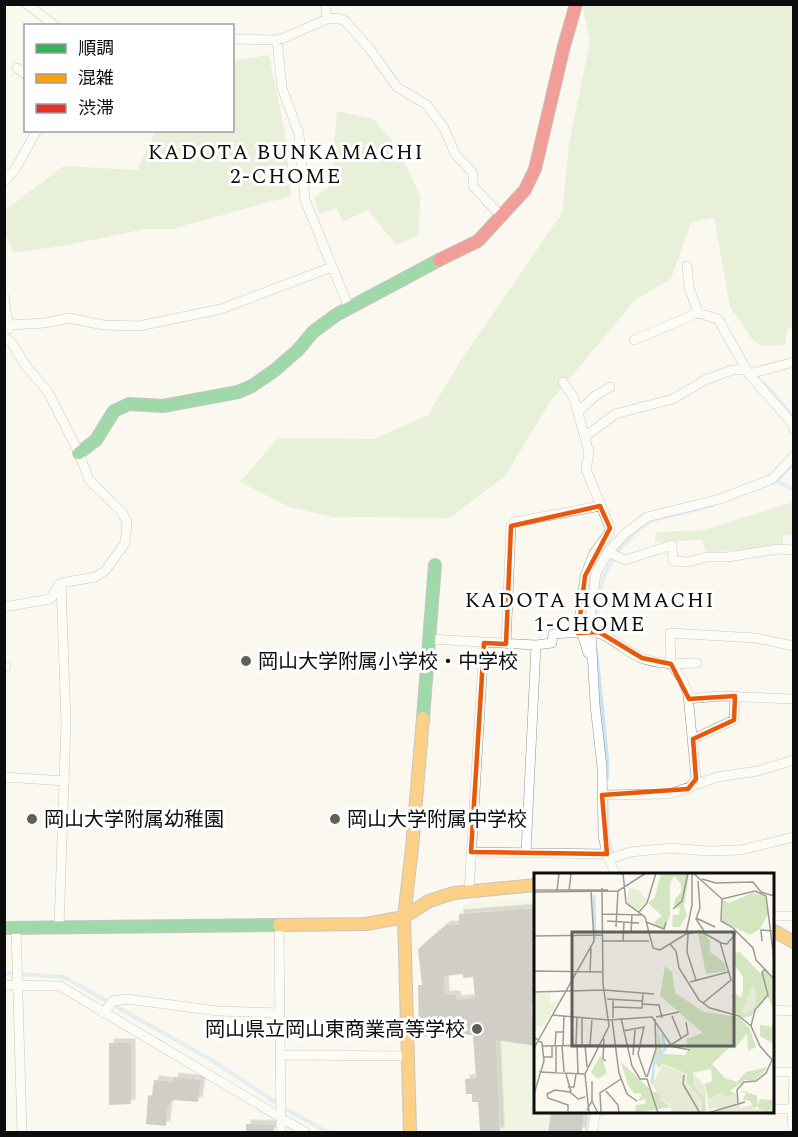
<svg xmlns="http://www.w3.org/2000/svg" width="798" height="1137" font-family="Spectral,'Noto Sans JP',serif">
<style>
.green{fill:#e3efd1}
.forest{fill:#d3e6bf}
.pitch{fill:#edf3db}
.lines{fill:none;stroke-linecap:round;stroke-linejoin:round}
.stream{stroke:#c8e3f4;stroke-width:4}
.building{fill:#9e9b96;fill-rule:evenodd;filter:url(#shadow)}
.street-casing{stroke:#94938f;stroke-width:10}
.fast-casing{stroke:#8b8986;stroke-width:14}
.slow-casing{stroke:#8b8986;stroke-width:14}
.jam-casing{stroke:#8b8986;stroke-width:14}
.street{stroke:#fefefd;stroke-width:9}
.fast{stroke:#30b455;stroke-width:12}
.slow{stroke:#ff9f0a;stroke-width:12}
.jam{stroke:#e5322d;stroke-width:12}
.marked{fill:none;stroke:#e8590c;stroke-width:4.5;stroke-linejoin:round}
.poi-dot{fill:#605f5c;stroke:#fff;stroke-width:2}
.labels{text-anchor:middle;stroke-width:6;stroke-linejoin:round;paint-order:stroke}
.poi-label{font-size:20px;fill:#0d0d0d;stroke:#fff;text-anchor:start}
.neighbourhood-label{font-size:21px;letter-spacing:1.5px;fill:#0d0d0d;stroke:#fff}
.inset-river{fill:none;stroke:#c8e3f4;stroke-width:3}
.inset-road{fill:none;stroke:#9c9a95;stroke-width:1.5}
.view{fill:#605f5c;fill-opacity:0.15;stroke:#605f5c;stroke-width:3}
.inset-edge{fill:none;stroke:#0d0d0d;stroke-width:3}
</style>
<defs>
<filter id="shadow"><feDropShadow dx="4.5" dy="-4.5" stdDeviation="0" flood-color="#0004"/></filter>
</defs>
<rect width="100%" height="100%" fill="#fbf8f0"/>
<path class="green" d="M509 1036 508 1042 535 1046 536 1112H551L547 1132H501L496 1037Z"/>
<path class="forest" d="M582 5H793L794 327 787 329 785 345 762 346 752 339 730 307 714 217 691 223 671 279 635 300 550 402 505 476 450 518 333 517 289 507 240 482 278 438 374 439 428 415 459 363 562 213 569 144 590 41Z
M269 55 285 133 291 196 172 229H145L68 245 13 253 5 233V210L64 166 137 170 156 131 232 130 233 61Z
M337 111 373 119 399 149 420 196 419 235 396 245 368 210 342 222 337 208 319 214 314 197 334 184 333 155Z
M793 502V535H783V546L706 553 702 540 654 542 657 532 704 530Z"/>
<path class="pitch" d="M535 897V907L462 912 463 906 468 903Z"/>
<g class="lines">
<path class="stream" d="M764 383 794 418
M777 481 793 463
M773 483 777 481 794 490
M595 631C596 593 602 566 630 538 636 531 644 525 652 521 673 513 695 512 715 504
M596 650 607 758V778
M607 798 608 836 612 851
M4 973 64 977 213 1061 289 1111 328 1132
M586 1132 590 1112"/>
</g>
<path class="building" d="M536 908V1004L531 1005 532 1020 536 1021V1046L496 1040 500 1132H480L478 1102H472V1094H466L465 1079 476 1078 473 1035 419 1036 418 985H422L418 949 446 925H459V914ZM463 974V978L473 977 475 998 457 1000 456 995H445L444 976Z
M109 1043H131V1104L109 1105Z
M174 1077 201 1080 198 1102 174 1100 168 1105 166 1126 146 1124 148 1096 152 1095 154 1080 173 1082Z
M551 1112H584L582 1132H548Z
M246 1124 274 1125V1132H246Z"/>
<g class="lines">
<g class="street-casing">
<path id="street" d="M27 4 55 26
M325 4 327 19
M232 39 273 40 284 38 327 19 337 18 345 21 369 48 397 87 427 105 444 128 455 154 473 173V186L500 215
M277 39 282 88 299 134 305 200 349 308
M17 68 26 75
M4 182 16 168 37 130
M687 266 689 287 698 313
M4 297 9 329
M9 325 45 323 69 318 103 325 139 326 221 309 332 267
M4 337 11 342 26 366 48 392 79 453 89 480 121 511 127 522 125 543 105 571 95 577 61 583C54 587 56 595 50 599L4 607
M634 340 698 313 718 319 749 374 792 423 794 429
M749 374 794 362
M563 382 574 398 589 453 586 469 610 528 609 533 594 553 585 576 579 624 588 653
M578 412 595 396 610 387
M586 436 615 414 673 399 705 380 732 370 746 369
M608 552 625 560 672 545 673 561 688 562 707 557H728L778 549 794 550
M591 632C605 631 626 652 641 658 660 665 677 664 697 663
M429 639 536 645 526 853
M506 644 511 526 515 522 600 506
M536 645 552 643 553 634 582 632
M4 667H6
M688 699 720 696 794 699
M693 739 734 720 735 696
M4 777 65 781
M688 789 696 779 688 694 682 679 671 664 670 633 756 638 794 646
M602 795 670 794 717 777 758 771 794 760
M471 852 607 854
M609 859 630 852 671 848 708 851 741 850 794 837
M615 874 607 854 603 835 602 767 595 705 591 632 589 627 596 573 608 552 626 533 647 517 720 499 772 479 794 456
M469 892 484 643
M772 916H794
M279 924 281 1132
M59 927 66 723 61 583
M16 928 22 1132
M4 985 60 986 305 1132
M772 1010 794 1011
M103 1013 113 1001 127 999 218 1011 280 1013
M281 1055 408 1056
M772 1072H794
M794 1076 792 1123 794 1128
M772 1109H792
M592 1132 596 1112"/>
</g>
<g class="fast-casing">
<path id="fast" d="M79 453 96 440 114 411 129 404 163 406 238 392 252 386 275 370 298 350 313 332 336 315 439 260
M423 718 435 565
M4 928 279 925"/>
</g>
<g class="slow-casing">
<path id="slow" d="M279 925 366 924 404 917 429 901 454 893 536 885
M772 930 794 942
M410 1132 404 917 412 848 423 718"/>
</g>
<g class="jam-casing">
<path id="jam" d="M439 260 478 241 525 190 535 169 564 46 576 4"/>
</g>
<use href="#street" class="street"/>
<use href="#fast" class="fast"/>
<use href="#slow" class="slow"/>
<use href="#jam" class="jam"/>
</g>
<path d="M0 0H798V1137H0ZM600 506 610 528 585 576 578 633 599 632 642 658 671 664 689 699 735 696 734 720 693 739 696 779 688 789 602 795 607 854 471 852 484 643 506 644 511 526Z" fill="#fbf8f0" fill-opacity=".55" fill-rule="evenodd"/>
<path class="marked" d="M600 506 610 528 585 576 578 633 599 632 642 658 671 664 689 699 735 696 734 720 693 739 696 779 688 789 602 795 607 854 471 852 484 643 506 644 511 526Z"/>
<g class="poi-dot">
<circle cx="246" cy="661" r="6"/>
<circle cx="32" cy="819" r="6"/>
<circle cx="335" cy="819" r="6"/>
<circle cx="477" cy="1029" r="6"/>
</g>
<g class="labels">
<g class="poi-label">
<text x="258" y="668">岡山大学附属小学校・中学校</text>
<text x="44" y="826">岡山大学附属幼稚園</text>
<text x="347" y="826">岡山大学附属中学校</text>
<text x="465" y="1036" text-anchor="end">岡山県立岡山東商業高等学校</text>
</g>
<g class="neighbourhood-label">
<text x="286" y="159">KADOTA BUNKAMACHI<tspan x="286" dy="24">2-CHOME</tspan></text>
<text x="590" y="607">KADOTA HOMMACHI<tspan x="590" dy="24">1-CHOME</tspan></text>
</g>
</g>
<g transform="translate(534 873)">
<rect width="240" height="240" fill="#fbf8f0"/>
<path d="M95 15 104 17 113 27 104 38 93 31Z" fill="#e3efd1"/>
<path d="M127 0H155L150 34 153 42 146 54H138L139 42H145L146 35 140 34 141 26 147 19V11L140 3 136 10V43L130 55 122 53 120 49 128 43 114 30 121 24ZM218 20 231 23 234 41 226 56 216 62 188 48 189 27 195 30ZM170 60 176 68V79L191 90 192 98 172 101 164 61ZM206 79 227 101 232 97 240 108V138L233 122 217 143 209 145 197 137 202 132 197 123 201 120 207 125 209 118V104L201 92V80ZM131 93 138 99 141 120 170 139 205 144 216 156 222 174 214 178 213 161 200 176 196 174 178 191 191 205 203 209 212 199 234 194 222 207H211L196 218 202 221 190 224 188 219 175 227 170 211 178 208 177 196 159 200 161 214 171 224 172 240H167V226L152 209 153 201 129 191 124 195 122 189 118 191 124 172 123 152 129 181 151 182 155 176 152 166 169 160 126 123ZM226 152 240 154V171L226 163ZM67 182 73 200 64 206 57 199ZM87 189 119 219H125L127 227 137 234 101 240 102 232 111 231 112 226 104 228 108 221 100 220 94 212ZM210 218 223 223 224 232 226 226 240 227V240H230L223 233 220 236 216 228 209 227 212 220 205 219Z" fill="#d3e6bf"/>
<path d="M219 111 223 124 220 135 212 141 208 139ZM129 192 152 201 151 209 167 226 165 240H138L136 231 128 227 118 211ZM160 201 169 211 174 228 189 219 190 224 202 221 206 235 218 232 219 237 227 235 229 240H185L182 234 175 238 172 224 161 214Z" fill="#e6ead5"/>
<path d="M0 120H16V130L25 128 8 154 0 153Z" fill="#edf3db"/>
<path class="inset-river" d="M60 22 61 66M118 211 120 191 131 176 128 161"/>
<path class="inset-road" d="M89 0 92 30 111 44 119 75 126 77 152 61 166 58 186 69 197 107 169 130M159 0 188 26 221 18 232 23 240 86M168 6 182 10 219 9 227 19 240 23M164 8 166 35 162 46 170 58M0 17H74M23 18 25 0M35 18 37 0M0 19 84 18 112 0M188 26 187 48 198 54 219 75 222 87 240 106M139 36 148 28 154 0M105 39 113 30 122 0M68 41 108 42M162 45 181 54M73 48 105 50M112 49 130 56 132 49M82 54 84 18M97 60 98 42M152 61 158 32V0M154 61 153 79 162 107M0 63 68 62M68 68H115M228 68 227 57 238 58M89 69 90 49M187 70 193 71 202 60M136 71 142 78 145 95 165 127 176 135 205 143 217 153M232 96 228 99 234 122 221 137 217 153 226 173 240 189M56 99 57 75M0 107V98L69 99M156 109 194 99M0 119 70 117 120 121M73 126 109 128M108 131 125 132 128 145M79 134 108 135 109 120M18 142 75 147 118 144 137 172 154 161 152 149M138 143 147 165M122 144 145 139M79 145V126M87 145 98 193 106 206H113L124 240M78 146 85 200 93 221 103 228M89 158 110 154 104 181 112 204M0 164 8 170 10 188 0 221M70 166 69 186 72 188M29 172 30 143M42 172 43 144M43 172 44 200M48 172V145M51 172 53 194M56 172 58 147M9 173 66 172M21 173 22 159H30M28 173 30 199M136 173 156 177M0 175 60 68 57 18M99 182 101 157M10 184H18V173M5 199 51 201M22 200V173M32 201 37 219M150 202 149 211 166 240M113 204 122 176 121 146M34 214H40L42 201M72 218 84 232 85 240M58 228V208M204 230 203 217 210 209 222 208 232 200 238 187M53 237 58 228 64 240M34 238V232L14 225 13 221 21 217 36 219 44 226 51 224M55 240 51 201 75 153 69 111 68 15M67 240 66 220 87 206M174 240 211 229"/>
<path class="view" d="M38 59H200V173H38Z"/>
<rect width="240" height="240" class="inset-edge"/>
</g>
<rect width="798" height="1137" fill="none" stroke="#0d0d0d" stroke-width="12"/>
<rect x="24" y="24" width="210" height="108" fill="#ffffff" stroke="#9e9e9e" stroke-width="1.5"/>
<rect x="36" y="44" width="30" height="9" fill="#30b455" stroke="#9e9e9e" stroke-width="1.5"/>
<text x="78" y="54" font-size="18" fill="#0d0d0d">順調</text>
<rect x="36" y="74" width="30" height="9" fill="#ff9f0a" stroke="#9e9e9e" stroke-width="1.5"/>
<text x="78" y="84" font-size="18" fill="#0d0d0d">混雑</text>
<rect x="36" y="104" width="30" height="9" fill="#e5322d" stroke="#9e9e9e" stroke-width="1.5"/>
<text x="78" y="114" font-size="18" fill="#0d0d0d">渋滞</text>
</svg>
